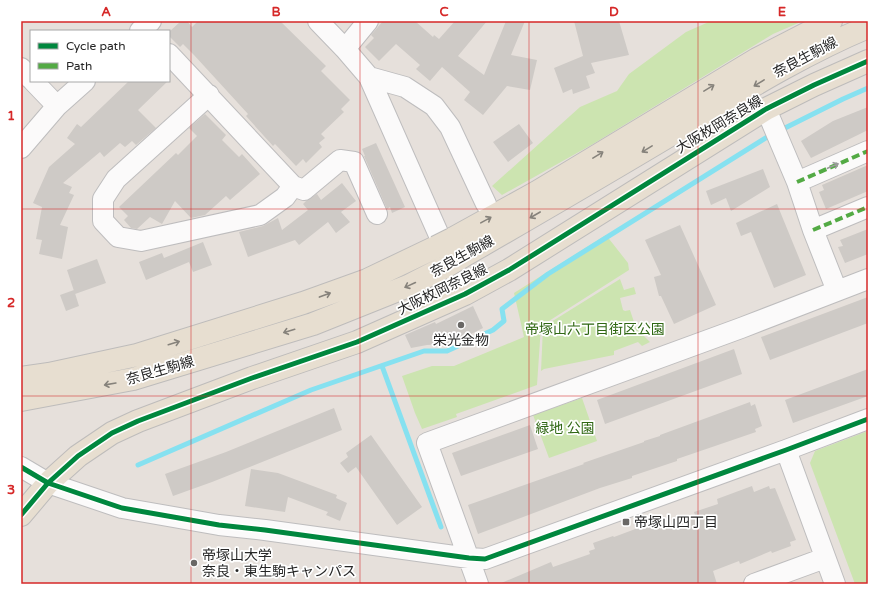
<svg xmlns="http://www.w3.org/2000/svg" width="889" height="605" font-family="'Varela Round','Noto Sans JP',sans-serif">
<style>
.green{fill:#cce4b0}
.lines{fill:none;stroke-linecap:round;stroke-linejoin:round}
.stream{stroke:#86e1f0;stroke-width:5}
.building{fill:#cecac6}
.minor-casing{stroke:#bebdbe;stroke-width:22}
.major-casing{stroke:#bebcbb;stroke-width:24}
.minor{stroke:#fbfafa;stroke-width:20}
.major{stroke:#e7ded0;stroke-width:22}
.major-bridge-casing{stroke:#bebcbb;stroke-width:24;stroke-linecap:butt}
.major-bridge{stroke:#e7ded0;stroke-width:22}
.quiet{stroke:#53aa44;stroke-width:4;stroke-dasharray:8 4;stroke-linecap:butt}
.cycleway-casing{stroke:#fff;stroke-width:8}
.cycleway{stroke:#00873e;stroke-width:5}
.oneway{stroke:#86827b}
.oneway2{stroke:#9b9b9b}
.grid{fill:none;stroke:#d62828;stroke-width:1;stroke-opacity:0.55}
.poi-dot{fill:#696765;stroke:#fff;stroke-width:1.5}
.labels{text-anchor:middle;stroke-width:3.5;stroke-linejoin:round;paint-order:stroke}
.street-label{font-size:14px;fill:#262626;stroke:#fff}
.park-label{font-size:14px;fill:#2f6713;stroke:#fff}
.poi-label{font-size:14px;fill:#262626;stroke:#fff;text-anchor:start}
.neatline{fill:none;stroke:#d62828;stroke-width:1.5}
.grid-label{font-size:13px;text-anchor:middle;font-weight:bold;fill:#d62828}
</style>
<rect width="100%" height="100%" fill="#e6e0db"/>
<path class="green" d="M711 21H803L773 34 593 144 502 195 492 186 580 107 617 91 629 74 686 32Z
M606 235 628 263 629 270 541 326 537 385 456 414 457 417 422 429 415 413 402 376 432 366H454L524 337 514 293Z
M620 279 624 290 634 287 636 294 620 298 623 310 625 311 630 310 636 328 650 342 642 346 638 342 614 351V355L544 369 541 371 543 327Z
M582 398 597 441 549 458 533 415Z
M868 431V584H855L810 463 815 451Z"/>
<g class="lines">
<path class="stream" d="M779 131 843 99 868 88
M382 366 441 527
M138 465 311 390 424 351H447L493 330 504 321 502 309 548 274 772 134"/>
</g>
<path class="building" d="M181 21H187L192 27 198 21H280L326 66 321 71 350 100 341 109 344 112 321 134 325 138 319 143 322 147 306 163 303 159 296 166 275 144 273 146 246 116 248 114 194 55 183 44 180 47 169 36V32Z
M383 21H415L433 37 434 35 439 39 455 21H487L458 56 484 75 506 21H525L511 55 537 60 530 90 507 86 483 115 464 100 470 92 442 67 430 81 416 69 420 65 396 44 379 61 365 47 374 38 371 35Z
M574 21H619L629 55 591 63 595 73 586 76 590 88 573 94 572 89 563 93 554 68 583 56Z
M129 81H168L138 110 156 128 136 145 132 141 125 147 120 143 104 157 100 152 63 183 72 187 69 193 74 195 60 225 68 227 62 259 39 254 42 240 36 239 42 207 33 203 49 167 75 144 67 138 77 124 81 127Z
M868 107V130L811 158 801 141 833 121Z
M205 114 226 135 222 140 239 157 242 154 260 174 230 200 226 196 205 215 191 218 175 201 162 224 150 217 137 229 131 228 124 220 128 216 119 207 176 153 178 155 197 136 189 128Z
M519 124 533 143 508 162 493 142Z
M376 143 405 207 392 213 390 207 387 209 364 156H365L362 149Z
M868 165V191L826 209 819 192 824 190 822 185Z
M763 169 770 187 731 211 726 198 711 205 706 191Z
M342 183 356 201 341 212 350 222 336 233 328 222 299 245 295 240 248 257 239 232 263 226 278 218 282 230 308 210 303 204 306 201 317 194 321 200Z
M777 204 806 275 774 288 751 232 741 236 736 223Z
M680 225 716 305 674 324 661 296H659L654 277 661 275 645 240Z
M868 229V254L845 263 838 247 843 246 840 240Z
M203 242 212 265 193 272 189 262 146 280 139 262 162 253 164 258Z
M97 259 106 283 75 294 67 270Z
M74 290 79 306 66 311 60 295Z
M868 297V323L770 360 761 337Z
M473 306 483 328 451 344 427 345 411 348 405 335 435 322 436 324Z
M734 349 742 374 605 424 597 400Z
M868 369V396L793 423 785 400Z
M750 402 751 406 755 404 762 426 755 429 756 432 677 459V461L632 476V478L600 488 478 534 468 505 584 464 583 463 644 442V441L660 436V435Z
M334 408 342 430 212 482 173 496 165 474 226 452Z
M530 425 538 449 461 476 452 453Z
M371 435 422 507 397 525 356 467 348 473 340 463 348 457 346 453Z
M251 469 278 473 337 495 336 498 347 503 340 521 326 515 328 512 288 497 285 512 245 506Z
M752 486 754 492 769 486 770 489 775 488 796 540 790 542 791 546 772 553 771 551 740 564 739 561 713 571 717 584H499L551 562 553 567 590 554 589 551 595 549 593 543 613 536 614 537 646 525 647 528 666 521 668 525 682 521 695 515 694 512 718 504 717 499Z"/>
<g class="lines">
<g class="minor-casing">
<path id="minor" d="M318 21 345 49 369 77 465 294
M140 31 151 21
M345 49 368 21
M169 54 293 186 304 190 340 160 354 162 377 214
M21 68 31 79
M369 77 405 87 434 106 450 127 486 204
M33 81 57 106
M209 95 116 179 103 199V221L118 237 141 241 260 215 285 197 293 186
M766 109 797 182 813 230 837 291
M21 148 57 106 85 81
M797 182 868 151
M813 230 868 207
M786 450 835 584
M21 467 48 483 122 508 219 525 265 530 469 558 485 559 786 450 868 419
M478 584 427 443 741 328 868 279
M754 584 825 558"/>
</g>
<g class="major-casing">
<path id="major" d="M452 239 537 192 757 59 831 21
M460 258C533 216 605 174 677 131 739 94 801 55 868 27
M21 378 49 374 137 355 303 303 367 280 436 247
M21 400 133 379 313 324 408 286 445 267
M21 515 48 483 78 456 112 433 138 421 252 378 357 342 465 294 509 270 766 109 814 85 868 61"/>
</g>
<use href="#minor" class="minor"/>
<use href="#major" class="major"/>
<g class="major-bridge-casing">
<path id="major-bridge" d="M436 247 452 239
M445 267 460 258"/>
</g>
<use href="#major-bridge" class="major-bridge"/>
<path class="quiet" d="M797 182 868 151
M813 230 868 207"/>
<g class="cycleway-casing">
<path id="cycleway" d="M21 467 48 483 122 508 219 525 265 530 469 558 485 559 786 450 868 419
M21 515 48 483 78 456 112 433 138 421 252 378 357 342 465 294 509 270 766 109 814 85 868 61"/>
</g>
<use href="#cycleway" class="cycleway"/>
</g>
<defs><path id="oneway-shaft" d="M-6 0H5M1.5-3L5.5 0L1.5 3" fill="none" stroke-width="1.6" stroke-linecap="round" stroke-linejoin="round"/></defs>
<g class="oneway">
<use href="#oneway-shaft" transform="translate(759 83) rotate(149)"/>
<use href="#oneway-shaft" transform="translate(709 88) rotate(-31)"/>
<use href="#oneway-shaft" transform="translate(647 149) rotate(149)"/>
<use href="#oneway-shaft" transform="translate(598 155) rotate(-31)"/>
<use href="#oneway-shaft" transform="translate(535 215) rotate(150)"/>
<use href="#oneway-shaft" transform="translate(486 220) rotate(-29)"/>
<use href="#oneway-shaft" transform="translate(410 285) rotate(155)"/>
<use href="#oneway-shaft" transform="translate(325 295) rotate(-20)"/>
<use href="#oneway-shaft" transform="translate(289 331) rotate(163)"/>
<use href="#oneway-shaft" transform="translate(174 343) rotate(-17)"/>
<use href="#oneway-shaft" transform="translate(110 384) rotate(170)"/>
</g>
<use class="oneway2" href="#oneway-shaft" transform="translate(833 166) rotate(-23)"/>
<path class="grid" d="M191 21V584M360 21V584M529 21V584M698 21V584M21 209H868M21 396H868"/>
<g class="poi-dot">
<circle cx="461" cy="325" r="4"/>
<rect x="622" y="518" width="8" height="8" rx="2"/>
<circle cx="194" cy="563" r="4"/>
</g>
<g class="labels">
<g class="street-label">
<text transform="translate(805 57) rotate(-28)" y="5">奈良生駒線</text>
<text transform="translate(719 124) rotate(-31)" y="5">大阪枚岡奈良線</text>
<text transform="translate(462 256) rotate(-29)" y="5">奈良生駒線</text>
<text transform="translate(442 289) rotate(-26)" y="5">大阪枚岡奈良線</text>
<text transform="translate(160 370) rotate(-16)" y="5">奈良生駒線</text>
</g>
<g class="park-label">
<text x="595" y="334">帝塚山六丁目街区公園</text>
<text x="565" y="433">緑地 公園</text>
</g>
<g class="poi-label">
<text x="461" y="345" text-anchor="middle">栄光金物</text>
<text x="634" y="527">帝塚山四丁目</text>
<text x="202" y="560">帝塚山大学<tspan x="202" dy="16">奈良・東生駒キャンパス</tspan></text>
</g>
</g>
<rect width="889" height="605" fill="none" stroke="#ffffff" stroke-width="44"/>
<rect x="30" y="30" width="140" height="52" fill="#ffffff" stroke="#a8a8a8"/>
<rect x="38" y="43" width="20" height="6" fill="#00873e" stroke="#a8a8a8"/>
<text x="66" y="50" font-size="12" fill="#262626">Cycle path</text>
<rect x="38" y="63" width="20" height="6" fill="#53aa44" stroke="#a8a8a8"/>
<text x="66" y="70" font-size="12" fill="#262626">Path</text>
<rect x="22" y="22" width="845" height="561" class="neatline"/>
<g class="grid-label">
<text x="106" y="16">A</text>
<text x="276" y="16">B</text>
<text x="444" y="16">C</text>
<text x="614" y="16">D</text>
<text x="782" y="16">E</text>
<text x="11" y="120">1</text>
<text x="11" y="307">2</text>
<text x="11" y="494">3</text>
</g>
</svg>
